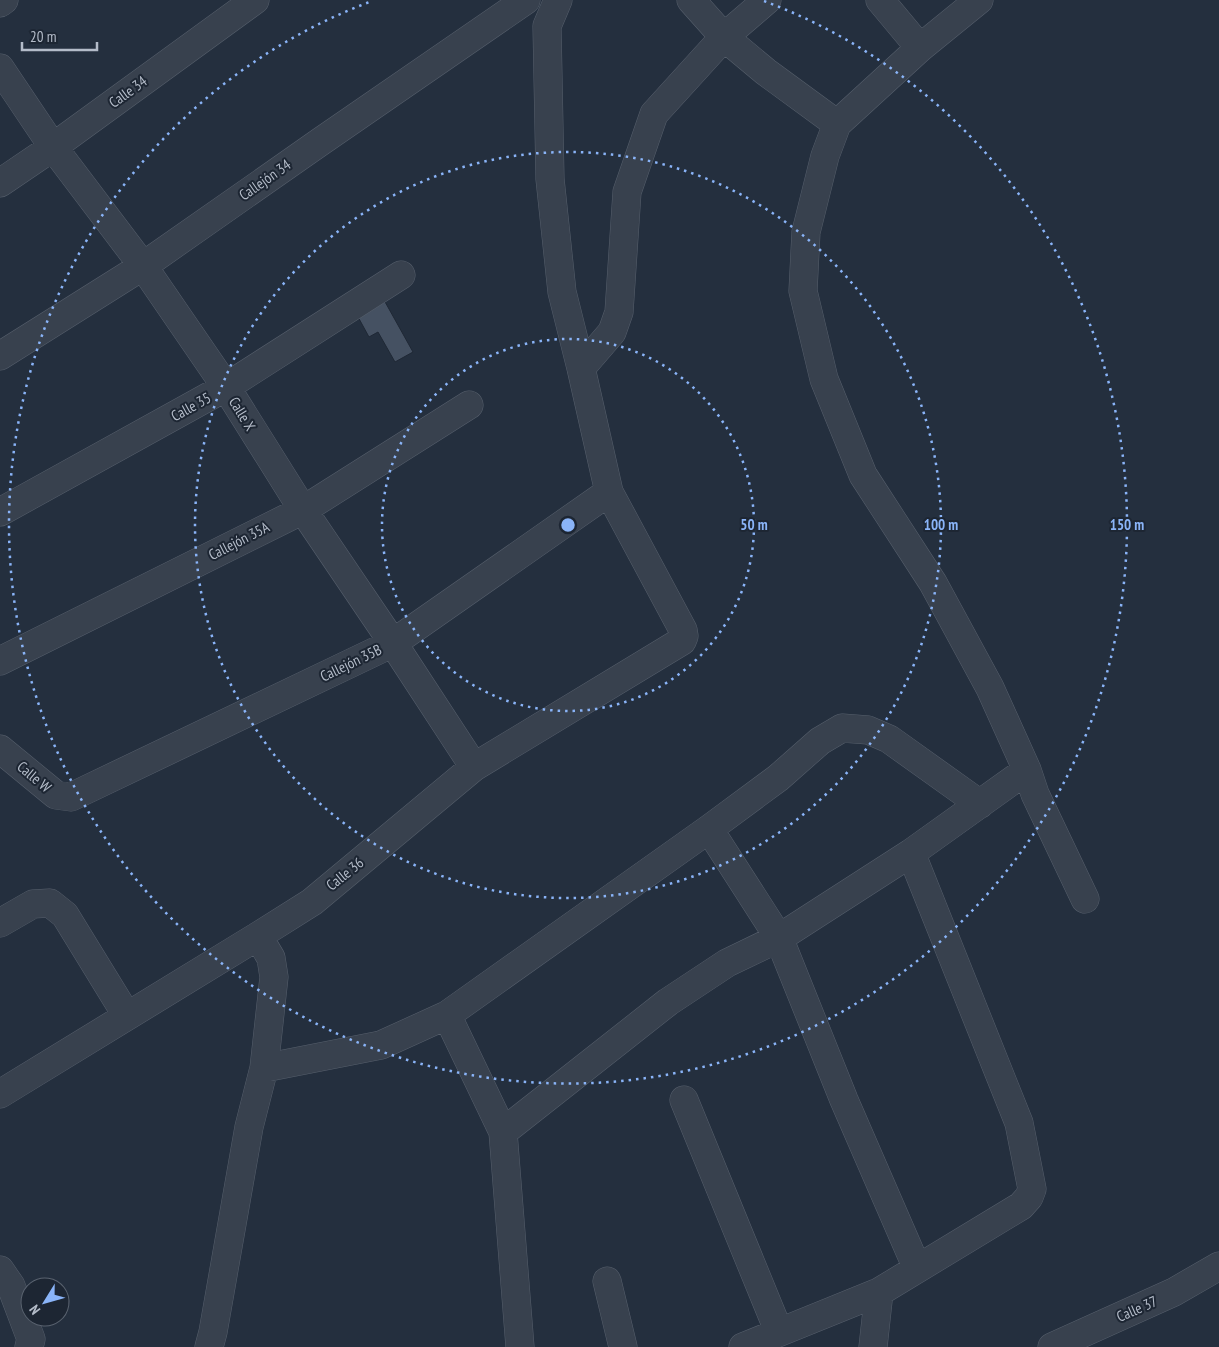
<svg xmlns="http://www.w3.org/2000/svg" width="1219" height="1347" font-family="'PT Sans Narrow',sans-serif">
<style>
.building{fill:#455162;stroke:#1f2835}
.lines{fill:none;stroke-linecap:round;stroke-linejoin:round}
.minor-casing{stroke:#565f6c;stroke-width:29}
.minor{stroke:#38414e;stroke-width:28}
.ring{fill:none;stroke:#8ab4f8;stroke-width:2.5;stroke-dasharray:2.5 5}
.labels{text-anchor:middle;stroke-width:4;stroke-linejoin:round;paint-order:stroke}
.street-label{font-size:15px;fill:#b4bcc9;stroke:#1d2633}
.centre{fill:#8ab4f8;stroke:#1d2633;stroke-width:2.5}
.ring-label{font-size:15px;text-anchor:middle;font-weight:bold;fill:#8ab4f8;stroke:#1d2633;stroke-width:4;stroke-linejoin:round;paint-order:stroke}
</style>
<rect width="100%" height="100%" fill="#242f3e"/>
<path class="building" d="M384 300 413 352 395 362 378 332 369 337 357 315Z"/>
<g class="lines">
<g class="minor-casing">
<path id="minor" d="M691 0 724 37 766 72 837 124
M880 0 920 48
M979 0 920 48 837 124 825 156 806 232 803 291 824 379 863 475 933 583 990 688 1027 770 1035 794 1085 899
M0 3 4 0
M0 68 53 147 143 266 226 387 303 510 393 643 474 767
M0 183 53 147 255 0
M0 356 143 266 320 142 526 0
M581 368 612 332 619 312 627 192 654 114 724 37 767 0
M0 512 226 387 401 275
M0 661 303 510 469 405
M0 749 56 795 71 797 393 643 609 492
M709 829 779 938 844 1100 917 1268
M0 923 33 904 50 903 65 915 127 1016
M447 1015 503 1132 520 1347
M264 1068 381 1045 447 1015 709 829 778 778 820 741 842 728 868 730 889 739 980 804
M0 1094 258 936 312 902 474 767 682 641 684 636 683 630 609 492 581 368 562 292 550 179 547 26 558 0
M684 1100 779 1332
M503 1132 668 1002 727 963 779 938 911 853 1027 770
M0 1270 11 1286 31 1339 29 1347
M607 1281 623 1347
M209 1347 213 1332 249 1127 264 1068 274 977 271 958 258 936
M743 1347 879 1292
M873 1347 879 1292 1021 1206 1029 1197 1032 1189 1019 1123 911 853
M1052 1347 1174 1292 1219 1266"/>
</g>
<use href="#minor" class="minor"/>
</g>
<g class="ring">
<circle cx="568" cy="525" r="186"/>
<circle cx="568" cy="525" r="373"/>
<path d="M764 1A559 559 0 1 1 372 1"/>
</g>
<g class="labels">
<g class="street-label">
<text transform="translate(128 92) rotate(-36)" y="5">Calle 34</text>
<text transform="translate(265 180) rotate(-35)" y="5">Callejón 34</text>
<text transform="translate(191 407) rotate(-29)" y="5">Calle 35</text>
<text transform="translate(242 414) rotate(58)" y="5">Calle X</text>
<text transform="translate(239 541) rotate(-27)" y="5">Callejón 35A</text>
<text transform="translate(351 663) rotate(-26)" y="5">Callejón 35B</text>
<text transform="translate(34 777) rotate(40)" y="5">Calle W</text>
<text transform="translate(345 874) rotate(-39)" y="5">Calle 36</text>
<text transform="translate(1137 1309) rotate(-24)" y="5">Calle 37</text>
</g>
</g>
<circle cx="568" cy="525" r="8" class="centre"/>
<g class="ring-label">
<text x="754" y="530">50 m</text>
<text x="941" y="530">100 m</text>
<text x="1127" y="530">150 m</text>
</g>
<g transform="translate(45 1302) rotate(233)"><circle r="24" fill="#1d2633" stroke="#59626f"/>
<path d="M0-4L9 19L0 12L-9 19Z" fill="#8ab4f8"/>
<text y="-8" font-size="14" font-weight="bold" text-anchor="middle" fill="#b4bcc9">N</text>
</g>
<path d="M22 42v8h75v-8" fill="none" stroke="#b4bcc9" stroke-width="2.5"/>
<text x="30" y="42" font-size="15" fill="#b4bcc9" stroke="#1d2633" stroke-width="4" paint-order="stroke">20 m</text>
</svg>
